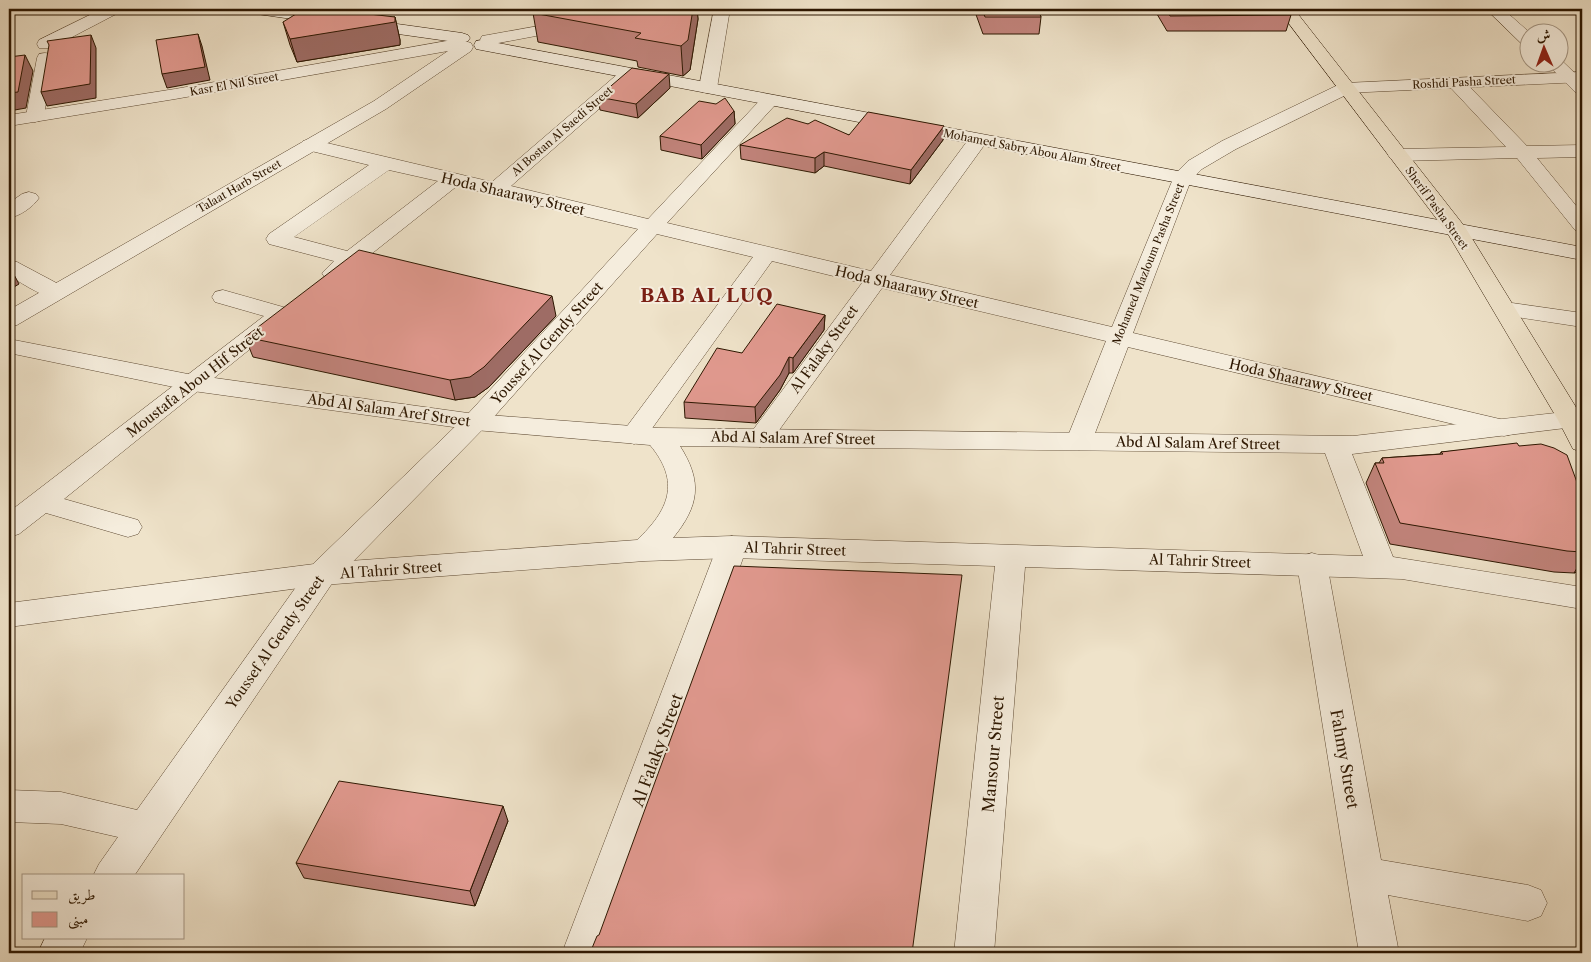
<svg xmlns="http://www.w3.org/2000/svg" width="1591" height="962" viewBox="0 0 1591 962" font-family="'Libre Caslon Text',Amiri,serif">
	<style>
		.lines { fill: none; stroke-linecap: round; stroke-linejoin: round }
		.minor-casing { stroke: #5e4a33; stroke-width: 1 }
		.tertiary-casing { stroke: #5e4a33; stroke-width: 1 }
		.secondary-casing { stroke: #2d1701; stroke-width: 1 }
		.primary-casing { stroke: #2d1701; stroke-width: 1 }
		.minor { fill: #f5eddd; fill-rule: evenodd }
		.tertiary { fill: #f5eddd; fill-rule: evenodd }
		.secondary { fill: #f5eddd; fill-rule: evenodd }
		.primary { fill: #efe3ca; fill-rule: evenodd }
		.wall { fill: #c2847c; stroke: #2d1701 }
		.shaded-wall { fill: #9e6c65; stroke: #2d1701 }
		.building { fill: #e29a90; stroke: #2d1701 }
		.labels { text-anchor: middle; dominant-baseline: central; stroke-width: 4; stroke-linejoin: round; paint-order: stroke }
		.far-street-label { font-size: 11px; fill: #2d1701; stroke: #f5eddd }
		.street-label { font-size: 14px; fill: #2d1701; stroke: #f5eddd }
		.near-street-label { font-size: 16px; fill: #2d1701; stroke: #f5eddd }
		.district-label { font-size: 19px; font-weight: bold; letter-spacing: 1px; fill: #7a1f14; stroke: #f5eddd }
	</style>
	<rect width="100%" height="100%" fill="#efe3ca"/>
	<filter id="stains"><feTurbulence type="fractalNoise" baseFrequency=".004" numOctaves="4"/><feColorMatrix values="0 0 0 0 .2 0 0 0 0 .09 0 0 0 0 .02 0 0 0 .5 -.17"/></filter>
	<radialGradient id="worn" r=".72"><stop offset=".6" stop-color="#630" stop-opacity="0"/><stop offset="1" stop-color="#630" stop-opacity=".3"/></radialGradient>
	<g class="lines">
		<!-- minor casing -->
		<g class="minor-casing">
			<g id="minor">
				<polygon points="102,9 122,9 120,12 51,48 39,48 37,44 39,40"/>
				<polygon points="714,9 730,9 717,88 714,92 708,93 702,92 699,88"/>
				<polygon points="1486,9 1503,9 1529,32 1528,45 1522,44"/>
				<polygon points="45,53 51,54 53,58 44,116 42,120 35,122 28,120 26,116 37,58 39,54"/>
				<polygon points="1559,58 1582,80 1582,94 1576,93 1545,62 1558,62"/>
				<path d="M626,71L632,72L635,76L632,80L511,186L648,219L764,96L770,95L776,96L779,100L776,104L667,223L871,271L971,136L978,134L985,136L988,140L890,275L1112,327L1175,174L1188,161L1222,141L1340,84L1346,83L1352,84L1355,88L1352,92L1236,149L1202,169L1191,180L1133,333L1504,420L1513,422L1517,428L1513,434L1504,436L1128,347L1092,441L1088,447L1079,450L1070,447L1066,441L1106,341L882,288L769,444L760,447L751,444L747,438L862,283L772,261L643,441L634,444L625,441L621,435L625,429L753,257L657,234L484,428L333,582L134,876H93L99,864L118,837L61,824L9,822V790L61,792L137,810L311,566L466,416L638,229L457,186L341,278L333,280L325,278L322,273L334,261L269,244L266,239L269,234L369,165L303,149L300,145L303,141L310,139L492,182L620,72ZM389,170L438,181L347,251L294,237Z"/>
				<polygon points="1456,78 1462,79 1527,146 1582,145 1582,157 1537,158 1582,213 1582,232 1575,230 1517,158 1398,161 1391,159 1388,155 1391,151 1398,149 1506,147 1450,87 1447,83 1450,79"/>
				<path d="M29,192L36,194L39,198C33,207 20,216 9,218V203L22,194Z"/>
				<path d="M9,260L17,262L64,287L67,292L64,297C45,301 25,284 9,276Z"/>
				<polygon points="223,290 290,309 294,314 290,319 286,320 64,499 138,520 142,527 138,534 128,537 46,513 19,534 9,537 9,512 264,316 215,302 212,297 215,292"/>
				<polygon points="1505,302 1582,313 1582,327 1497,314 1493,309 1497,304"/>
				<polygon points="732,536 742,540 747,547 602,953 562,953 717,547 722,540"/>
				<polygon points="1312,553 1322,556 1327,564 1381,860 1528,885 1541,890 1547,903 1541,916 1528,921 1388,895 1399,953 1359,953 1297,564 1302,556"/>
				<polygon points="45,938 87,938 80,953 38,953"/>
			</g>
		</g>
		<!-- tertiary casing -->
		<g class="tertiary-casing">
			<g id="tertiary">
				<polygon points="572,20 578,22 580,25 578,28 488,45 482,44 480,40 482,36 488,35"/>
				<polygon points="458,39 471,43 473,47 471,51 386,109 17,325 9,327 9,310 374,101 448,51 175,99 9,126 9,115 175,89"/>
				<polygon points="1582,72 1582,82 1346,93 1340,92 1337,88 1340,84 1346,83"/>
				<path d="M9,339L193,375L475,414L658,428L1353,436L1582,410V426L1352,454L1393,557L1582,587V609L1402,579L1025,567L994,953H954L995,566L732,558L645,561L322,585L9,627V603L322,563L637,540C669,510 681,482 650,445L475,430L193,391L9,353ZM680,446L1325,453L1363,556L732,536L673,538C699,506 703,482 680,446Z"/>
			</g>
		</g>
		<!-- secondary casing -->
		<g class="secondary-casing">
			<g id="secondary">
				<polygon points="249,9 289,9 462,33 468,35 470,38 468,41 462,43 257,14 251,12"/>
				<polygon points="482,40 1582,247 1582,260 476,49 474,45 476,41"/>
			</g>
		</g>
		<!-- primary casing -->
		<g class="primary-casing">
			<polygon id="primary" points="1278,9 1294,9 1465,227 1582,417 1582,452 1573,449 1558,420 1448,234"/>
		</g>
		<!-- minor -->
		<use href="#minor" class="minor"/>
		<!-- tertiary -->
		<use href="#tertiary" class="tertiary"/>
		<!-- secondary -->
		<use href="#secondary" class="secondary"/>
		<!-- primary -->
		<use href="#primary" class="primary"/>
	</g>
	<!-- wall -->
	<g class="wall">
		<polygon points="541,9 697,9 698,19 690,70 683,76 638,67 637,61 538,42 533,13"/>
		<polygon points="974,9 1038,9 1041,17 1039,34 983,34"/>
		<polygon points="1154,9 1286,9 1291,15 1286,31 1167,31"/>
		<polygon points="395,17 400,40 400,45 297,62 290,45 283,22"/>
		<polygon points="670,88 638,118 600,110 598,97"/>
		<polygon points="734,111 735,124 702,159 661,150 660,136"/>
		<polygon points="808,124 849,135 944,126 943,140 910,184 824,166 815,173 741,159 740,145"/>
		<polygon points="825,315 824,330 793,373 789,373 780,390 756,423 685,418 684,402 742,353"/>
		<polygon points="556,316 489,387 475,397 455,400 253,357 245,337"/>
		<polygon points="1519,446 1582,496 1582,570 1574,573 1554,572 1390,544 1366,483 1375,463 1379,463 1382,458 1440,454 1441,452"/>
		<polygon points="508,821 475,906 304,878 296,863"/>
	</g>
	<!-- shaded-wall -->
	<g class="shaded-wall">
		<polygon points="693,9 697,9 698,19 690,70 683,76 681,46"/>
		<polygon points="395,17 400,40 400,45 297,62 290,39"/>
		<polygon points="198,34 202,46 210,80 167,88 162,74"/>
		<polygon points="91,35 96,48 96,98 47,106 41,92"/>
		<polygon points="25,55 33,71 26,108 9,111 9,93"/>
		<polygon points="669,74 670,88 638,118 636,104"/>
		<polygon points="734,111 735,124 702,159 701,145"/>
		<polygon points="944,126 943,140 910,184 911,170"/>
		<polygon points="824,152 824,166 815,173 815,158"/>
		<polygon points="11,269 19,284 9,290 9,270"/>
		<polygon points="552,296 556,316 489,387 475,397 455,400 450,380"/>
		<polygon points="825,315 824,330 793,373 793,358"/>
		<polygon points="789,357 789,373 780,390 756,423 755,407"/>
		<polygon points="1582,560 1582,570 1574,573"/>
		<polygon points="503,806 508,821 475,906 470,891"/>
	</g>
	<!-- building -->
	<g class="building">
		<polygon points="304,9 326,9 395,17 395,22 290,39 283,22"/>
		<polygon points="541,9 693,9 688,40 681,46 635,38 641,33 533,13 533,10"/>
		<polygon points="982,9 1038,9 1041,17 985,17"/>
		<polygon points="1166,9 1286,9 1291,15 1170,16"/>
		<polygon points="198,34 205,67 162,74 156,40"/>
		<polygon points="91,35 90,84 41,92 49,45 47,41"/>
		<polygon points="25,55 18,92 9,93 9,57"/>
		<polygon points="632,68 669,74 636,104 598,97"/>
		<polygon points="725,98 734,111 701,145 660,136 699,101 716,104"/>
		<polygon points="868,112 944,126 911,170 824,152 815,158 740,145 787,118 808,124 815,120 849,135"/>
		<polygon points="359,250 552,296 484,367 470,377 450,380 245,337"/>
		<polygon points="777,304 825,315 793,358 789,357 780,375 755,407 684,402 717,348 742,353"/>
		<polygon points="1517,443 1519,446 1541,444 1554,448 1567,455 1582,496 1582,552 1567,551 1400,523 1375,463 1384,463 1382,458 1443,454 1441,452"/>
		<polygon points="734,566 962,575 912,953 590,953 597,936 599,935"/>
		<polygon points="339,781 503,806 470,891 296,863"/>
	</g>
	<g class="labels">
		<!-- far-street labels -->
		<g class="far-street-label">
			<text transform="translate(1464 82) rotate(-3)">Roshdi Pasha Street</text>
			<text transform="translate(234 84) rotate(-10)">Kasr El Nil Street</text>
			<text transform="translate(562 131) rotate(-41)">Al Bostan Al Saedi Street</text>
			<text transform="translate(1032 150) rotate(11)">Mohamed Sabry Abou Alam Street</text>
			<text transform="translate(239 186) rotate(-30)">Talaat Harb Street</text>
			<text transform="translate(1437 208) rotate(54)">Sherif Pasha Street</text>
			<text transform="translate(1148 264) rotate(-68)">Mohamed Mazloum Pasha Street</text>
		</g>
		<!-- street labels -->
		<g class="street-label">
			<text transform="translate(513 194) rotate(13)">Hoda Shaarawy Street</text>
			<text transform="translate(907 287) rotate(13)">Hoda Shaarawy Street</text>
			<text transform="translate(547 343) rotate(-48)">Youssef Al Gendy Street</text>
			<text transform="translate(824 349) rotate(-54)">Al Falaky Street</text>
			<text transform="translate(1301 380) rotate(13)">Hoda Shaarawy Street</text>
			<text transform="translate(195 382) rotate(-38)">Moustafa Abou Hif Street</text>
			<text transform="translate(389 410) rotate(8)">Abd Al Salam Aref Street</text>
			<text transform="translate(793 438) rotate(1)">Abd Al Salam Aref Street</text>
			<text transform="translate(1198 443) rotate(1)">Abd Al Salam Aref Street</text>
			<text transform="translate(795 549) rotate(2)">Al Tahrir Street</text>
			<text transform="translate(1200 561) rotate(2)">Al Tahrir Street</text>
			<text transform="translate(391 570) rotate(-4)">Al Tahrir Street</text>
			<text transform="translate(275 642) rotate(-55)">Youssef Al Gendy Street</text>
		</g>
		<!-- near-street labels -->
		<g class="near-street-label">
			<text transform="translate(657 750) rotate(-70)">Al Falaky Street</text>
			<text transform="translate(993 754) rotate(-85)">Mansour Street</text>
			<text transform="translate(1345 759) rotate(80)">Fahmy Street</text>
		</g>
		<!-- district labels -->
		<g class="district-label">
			<text x="707" y="295">BAB AL LUQ</text>
		</g>
	</g>
	<!-- margin -->
	<rect width="1591" height="962" fill="none" stroke="#efe3ca" stroke-width="30"/>
	<rect x="10" y="10" width="1571" height="942" fill="none" stroke="#2d1701" stroke-width="2.5"/>
	<rect x="15" y="15" width="1561" height="932" fill="none" stroke="#2d1701"/>
	<!-- legend -->
	<rect x="22" y="874" width="162" height="65" fill="#f5eddd" stroke="#a59785"/>
	<rect x="32" y="891" width="25" height="8" fill="#efe3ca" stroke="#a59785"/>
	<text x="68" y="900" font-size="15" fill="#2d1701">طريق</text>
	<rect x="32" y="912" width="25" height="15" fill="#e29a90" stroke="#a59785"/>
	<text x="68" y="924" font-size="15" fill="#2d1701">مبنى</text>
	<!-- north arrow -->
	<g transform="translate(1544 48) rotate(358)"><circle r="24" fill="#f5eddd" stroke="#a59785"/>
	<path d="M0-4L9 19L0 12L-9 19Z" fill="#8f2418"/>
	<text y="-8" font-size="14" font-weight="bold" text-anchor="middle" fill="#2d1701">ش</text>
	</g>
	<rect width="100%" height="100%" filter="url(#stains)"/>
	<rect width="100%" height="100%" fill="url(#worn)"/>
</svg>
